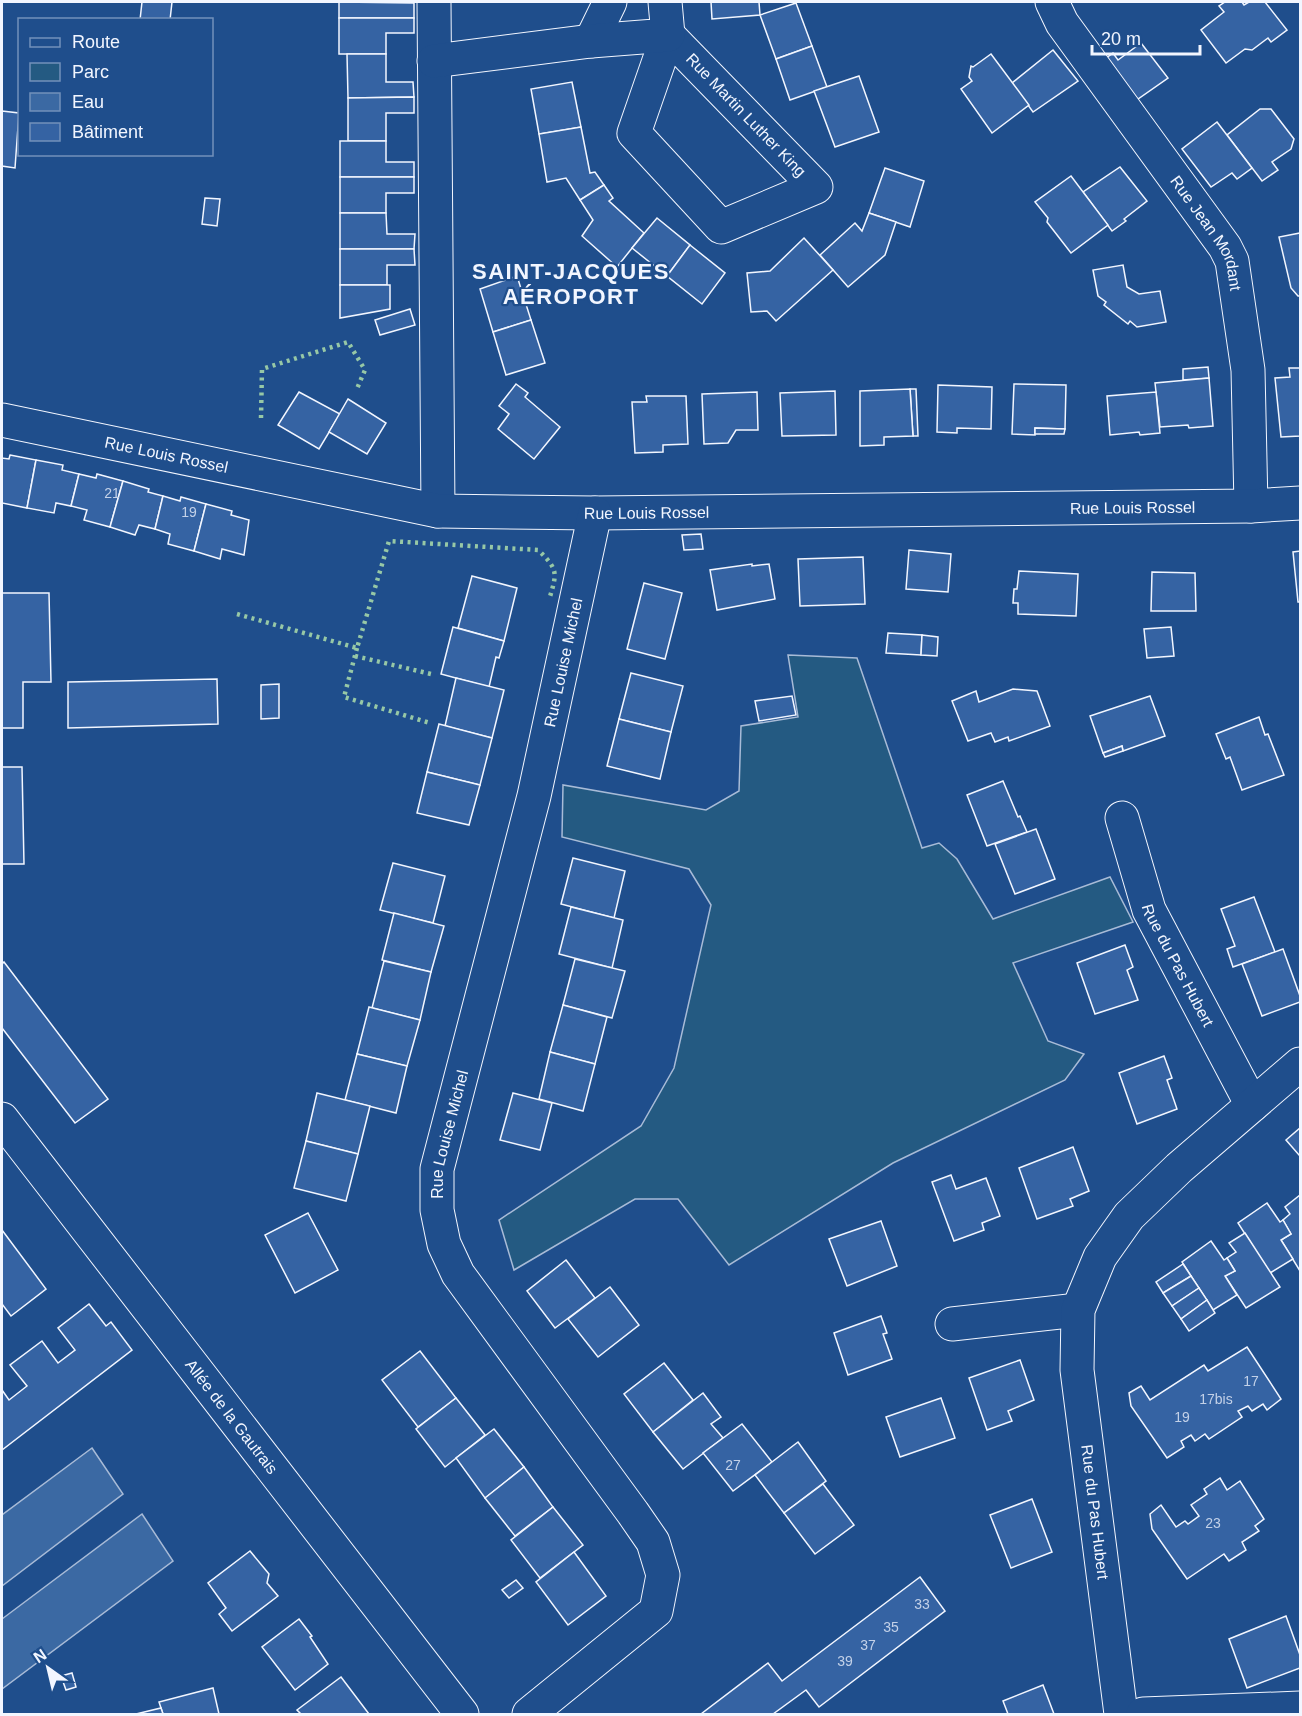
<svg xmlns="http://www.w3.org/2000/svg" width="1302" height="1716" viewBox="0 0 1302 1716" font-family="Arial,sans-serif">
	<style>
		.green { fill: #245a82; stroke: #a8bbd7; stroke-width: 1.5 }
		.water { fill: #3b69a3; stroke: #a8bbd7; stroke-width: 1.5 }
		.building { fill: #3563a3; stroke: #f2f6ff; stroke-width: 1.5 }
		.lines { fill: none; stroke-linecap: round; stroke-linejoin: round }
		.minor-casing { stroke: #f2f6ff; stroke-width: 35 }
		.minor { stroke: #1f4e8c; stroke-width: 33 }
		.hedge { stroke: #97c8a6; stroke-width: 4.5; stroke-dasharray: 3 4.5; stroke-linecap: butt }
		.labels { text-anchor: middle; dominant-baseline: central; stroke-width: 4.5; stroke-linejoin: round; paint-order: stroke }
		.number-label { font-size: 14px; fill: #c3d1e8 }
		.street-label { font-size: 16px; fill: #f2f6ff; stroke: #1f4e8c }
		.district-label { font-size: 22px; font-weight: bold; letter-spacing: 1.5px; fill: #f2f6ff; stroke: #1f4e8c }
	</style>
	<rect width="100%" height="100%" fill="#1f4e8c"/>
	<!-- green -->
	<polygon class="green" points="788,655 857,658 922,848 939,843 957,859 993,919 1110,877 1133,922 1013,963 1048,1041 1084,1054 1065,1080 893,1163 729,1265 678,1199 635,1199 514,1270 499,1220 641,1126 674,1068 711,905 689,869 562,837 563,785 706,810 739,791 741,726 798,717"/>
	<!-- water -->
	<g class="water">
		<polygon points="92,1448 123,1494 2,1586 2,1515"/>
		<polygon points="142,1514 173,1561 2,1689 2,1619"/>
	</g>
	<!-- building -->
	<g class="building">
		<polygon points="142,2 172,2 170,20 140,20"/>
		<polygon points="339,2 414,3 414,18 339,18"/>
		<polygon points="711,2 759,2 760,15 712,19"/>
		<polygon points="1225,2 1242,2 1244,5 1249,2 1265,2 1287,30 1271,42 1268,38 1252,50 1245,49 1226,63 1201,30 1224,12 1219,6"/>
		<polygon points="796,3 812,46 776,59 760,15"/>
		<polygon points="339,18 414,18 414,33 386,33 386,54 339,54"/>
		<polygon points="1141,43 1168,78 1128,106 1097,65 1113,53 1118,60"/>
		<polygon points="812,46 827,87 790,100 776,59"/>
		<polygon points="1053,50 1078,81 1033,112 1012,83"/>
		<polygon points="347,54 386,54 386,82 413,82 414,97 348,98"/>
		<polygon points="991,54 1029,105 992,133 961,89 972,81 969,77 971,66 973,67"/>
		<polygon points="859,76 879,132 835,147 814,91"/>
		<polygon points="572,82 581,127 539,134 531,89"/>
		<polygon points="414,97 414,113 386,113 386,141 348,141 348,98"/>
		<polygon points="1260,109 1271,109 1294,139 1291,149 1272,162 1278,170 1262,181 1227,135"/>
		<polygon points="2,111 19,113 15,168 2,166"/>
		<polygon points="1217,122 1252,168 1237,179 1232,173 1211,187 1182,149"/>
		<polygon points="581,127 590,173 595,172 604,185 580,200 566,178 547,182 539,134"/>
		<polygon points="340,141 386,141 386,162 414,162 414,177 340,177"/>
		<polygon points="1120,167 1147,201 1124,219 1126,221 1112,231 1083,192"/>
		<polygon points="885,168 924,181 910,227 869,213"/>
		<polygon points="1071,176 1108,225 1071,253 1047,222 1048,218 1035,202"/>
		<polygon points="340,177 414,177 414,193 386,193 386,213 340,213"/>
		<polygon points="604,185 613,198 609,201 644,233 617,267 582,236 593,220 580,200"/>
		<polygon points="205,198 220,199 217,226 202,224"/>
		<polygon points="340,213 386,213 387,234 415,234 414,249 340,249"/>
		<polygon points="869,213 896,222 885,255 848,287 820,255 855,223 862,231"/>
		<polygon points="657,218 690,245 667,276 632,248"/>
		<polygon points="1300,233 1300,296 1298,296 1291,288 1279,237"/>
		<polygon points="804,238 833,270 776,321 767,311 751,312 747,273 770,271"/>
		<polygon points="690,245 725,273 702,304 667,276"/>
		<polygon points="340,249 414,249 415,265 387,265 387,285 340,285"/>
		<polygon points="1123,265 1127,287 1139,294 1160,291 1166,322 1137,327 1130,321 1128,324 1104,305 1106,302 1098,296 1093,270"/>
		<polygon points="517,276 531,320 493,332 480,289"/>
		<polygon points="340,285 390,285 390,309 340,318"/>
		<polygon points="410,309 415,325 380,335 375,320"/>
		<polygon points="531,320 545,363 506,375 493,332"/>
		<polygon points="1208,367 1209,378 1183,380 1183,369"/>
		<polygon points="1289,368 1300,368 1300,436 1281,437 1275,378 1290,377"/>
		<polygon points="1209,378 1213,426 1189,428 1188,425 1160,427 1155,383"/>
		<polygon points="516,384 528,393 525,397 560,427 534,459 498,429 509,414 499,406"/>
		<polygon points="1014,384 1066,385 1065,429 1035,428 1035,435 1012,434"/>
		<polygon points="938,385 992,387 991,429 957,428 957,433 937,432"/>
		<polygon points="910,389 916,389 918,436 913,436"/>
		<polygon points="910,389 913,436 884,437 884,445 860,446 860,391"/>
		<polygon points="835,391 836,435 782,436 780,393"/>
		<polygon points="299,392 340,414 319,449 278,425"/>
		<polygon points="757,392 758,430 736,430 728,443 704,444 702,394"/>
		<polygon points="1156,392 1160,433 1140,435 1139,432 1110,435 1107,396"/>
		<polygon points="646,396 686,396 688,444 663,445 663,452 635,453 632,402 647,402"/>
		<polygon points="348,399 386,423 367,454 329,432"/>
		<polygon points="1035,428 1065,429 1064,434 1035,434"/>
		<polygon points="10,455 36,460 27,508 2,503 2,458 9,459"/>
		<polygon points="36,460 63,465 62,470 79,474 71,506 56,503 54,513 27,508"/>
		<polygon points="79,474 96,478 97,474 123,481 110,527 84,520 87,510 71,506"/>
		<polygon points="123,481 149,489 148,492 163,496 155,529 139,525 135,535 110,527"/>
		<polygon points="163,496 180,501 181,497 206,504 194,551 168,544 170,534 155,529"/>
		<polygon points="206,504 232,511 231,515 249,520 244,555 222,549 220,559 194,551"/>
		<polygon points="701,534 703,549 684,550 682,535"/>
		<polygon points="909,550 951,554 948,592 906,589"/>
		<polygon points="1300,551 1300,602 1298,602 1293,552"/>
		<polygon points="863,557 865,604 800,606 798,559"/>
		<polygon points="752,564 752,566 769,564 775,599 717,610 710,570"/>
		<polygon points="1019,571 1078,574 1076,616 1018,614 1018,603 1013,603 1014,589 1017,589"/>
		<polygon points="1152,572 1195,573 1196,611 1151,611"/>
		<polygon points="472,576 517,588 504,641 458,628"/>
		<polygon points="644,583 682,593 665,659 627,649"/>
		<polygon points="2,593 49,593 51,682 23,682 23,728 2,728"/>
		<polygon points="453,627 504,641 499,658 496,657 489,687 441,674"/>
		<polygon points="1171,627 1174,656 1147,658 1144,629"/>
		<polygon points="888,633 922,635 921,655 886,653"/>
		<polygon points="922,635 938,637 937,656 921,655"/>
		<polygon points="631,673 683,686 671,732 619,719"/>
		<polygon points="456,678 504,690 492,738 445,726"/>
		<polygon points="217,679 218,724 68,728 68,682"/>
		<polygon points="279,684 279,718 261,719 261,685"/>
		<polygon points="1013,689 1037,691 1050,726 1009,741 1008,737 995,742 991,733 968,741 952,701 976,691 979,702"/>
		<polygon points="792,696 796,715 759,721 755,701"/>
		<polygon points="1150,696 1165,736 1123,751 1122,746 1103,753 1090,716"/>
		<polygon points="1259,717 1265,735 1268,734 1284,775 1242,790 1230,757 1226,759 1216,734"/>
		<polygon points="619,719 671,732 660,779 607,766"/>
		<polygon points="439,724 492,738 480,785 427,772"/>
		<polygon points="1122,746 1123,751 1105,757 1103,753"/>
		<polygon points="2,767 22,767 24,864 2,864"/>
		<polygon points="427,772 480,785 469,825 417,813"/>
		<polygon points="1003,781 1018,817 1020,816 1027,832 987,846 967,795"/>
		<polygon points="1036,829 1055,879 1015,894 995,844"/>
		<polygon points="573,858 625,871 614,918 561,904"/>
		<polygon points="393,863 445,876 433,923 380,910"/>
		<polygon points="1254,897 1275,952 1233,967 1227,949 1235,946 1221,909"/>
		<polygon points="571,907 623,920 612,968 559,954"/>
		<polygon points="394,913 444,926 431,972 382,960"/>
		<polygon points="1125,945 1133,967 1127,970 1138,1000 1095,1014 1077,963"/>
		<polygon points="1283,949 1300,996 1300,1002 1262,1016 1242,964"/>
		<polygon points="575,959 625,971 612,1018 563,1005"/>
		<polygon points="384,961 431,972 420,1020 372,1008"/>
		<polygon points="4,962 108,1099 75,1123 2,1028 2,964"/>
		<polygon points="563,1005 607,1017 595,1064 550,1052"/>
		<polygon points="369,1007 420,1020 407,1066 357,1054"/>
		<polygon points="550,1052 595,1064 583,1111 539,1099"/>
		<polygon points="357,1054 407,1066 396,1113 345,1100"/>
		<polygon points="1164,1056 1172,1078 1167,1080 1177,1109 1137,1124 1119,1073"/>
		<polygon points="317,1093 370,1106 358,1154 306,1141"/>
		<polygon points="513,1093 552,1103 540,1150 500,1140"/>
		<polygon points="1300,1128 1300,1154 1299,1155 1286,1140"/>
		<polygon points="306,1141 358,1154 346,1201 294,1188"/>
		<polygon points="1073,1147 1089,1191 1070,1199 1073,1206 1037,1219 1019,1168"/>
		<polygon points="951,1175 956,1189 986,1178 1000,1216 982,1223 984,1230 954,1241 932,1182"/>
		<polygon points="1300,1195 1300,1271 1281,1240 1291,1234 1283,1220 1290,1214 1285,1207"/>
		<polygon points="1267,1203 1280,1222 1283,1220 1291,1234 1281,1240 1293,1259 1270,1273 1238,1223"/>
		<polygon points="308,1213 338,1270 295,1293 265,1235"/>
		<polygon points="881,1221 897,1266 847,1286 829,1239"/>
		<polygon points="2,1230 46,1289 11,1316 2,1304"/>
		<polygon points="1245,1233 1280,1287 1246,1308 1225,1276 1235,1271 1227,1258 1236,1252 1229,1243"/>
		<polygon points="1211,1241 1224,1260 1227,1258 1235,1271 1225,1276 1237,1295 1213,1310 1182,1262"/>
		<polygon points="566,1260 595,1298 555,1328 527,1291"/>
		<polygon points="1183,1264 1191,1276 1163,1293 1156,1282"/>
		<polygon points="1191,1276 1199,1288 1172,1306 1163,1293"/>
		<polygon points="610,1287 639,1325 598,1357 568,1319"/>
		<polygon points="1199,1288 1207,1300 1181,1319 1172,1306"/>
		<polygon points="1207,1300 1215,1313 1189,1331 1181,1319"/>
		<polygon points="89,1304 106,1326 111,1322 132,1350 2,1450 2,1390 9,1400 27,1386 10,1365 42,1341 58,1363 75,1350 58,1328"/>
		<polygon points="881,1316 887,1333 883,1334 892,1359 848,1375 834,1333"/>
		<polygon points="1247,1347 1281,1399 1267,1410 1263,1404 1252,1411 1248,1406 1238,1411 1242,1417 1209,1439 1205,1434 1195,1441 1191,1435 1181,1441 1184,1447 1167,1458 1131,1406 1129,1393 1141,1386 1150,1400 1204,1365 1208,1371"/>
		<polygon points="420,1351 456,1398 418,1427 382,1380"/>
		<polygon points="1020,1360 1034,1400 1008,1411 1012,1421 987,1430 969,1378"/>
		<polygon points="664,1363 693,1400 653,1432 624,1394"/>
		<polygon points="703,1393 721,1417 711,1424 723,1438 683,1469 653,1432"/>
		<polygon points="456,1398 485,1435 445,1467 416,1429"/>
		<polygon points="941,1398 955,1438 900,1457 886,1417"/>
		<polygon points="742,1424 772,1462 733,1491 703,1453"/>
		<polygon points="494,1429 524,1467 485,1498 456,1458"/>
		<polygon points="798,1442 826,1481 784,1513 755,1475"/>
		<polygon points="524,1467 553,1507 515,1536 485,1498"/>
		<polygon points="1220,1478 1227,1490 1240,1481 1264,1519 1255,1526 1259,1531 1242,1542 1246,1550 1229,1561 1224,1554 1187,1579 1152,1529 1150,1514 1161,1505 1176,1527 1185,1521 1188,1524 1199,1516 1191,1505 1207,1494 1204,1489"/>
		<polygon points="823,1484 854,1525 815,1554 784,1513"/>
		<polygon points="1032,1499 1052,1552 1011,1568 990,1515"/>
		<polygon points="553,1507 583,1545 540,1578 511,1540"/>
		<polygon points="250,1551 269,1574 267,1583 278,1596 232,1631 219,1614 226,1608 208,1583"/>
		<polygon points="574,1552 606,1596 568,1625 536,1582"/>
		<polygon points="920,1577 945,1611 819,1707 806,1690 773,1714 701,1714 768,1663 782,1681"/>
		<polygon points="516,1580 523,1588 509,1598 502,1590"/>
		<polygon points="1286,1616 1300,1655 1300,1668 1247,1688 1229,1639"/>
		<polygon points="299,1619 312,1636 310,1637 328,1664 295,1690 262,1647"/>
		<polygon points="72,1673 76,1687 66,1690 61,1676"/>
		<polygon points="341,1677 369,1714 301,1714 297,1710"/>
		<polygon points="1043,1685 1054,1714 1008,1714 1003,1701"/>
		<polygon points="213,1688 219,1714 163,1714 159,1702"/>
		<polygon points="161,1708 163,1714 136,1714"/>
	</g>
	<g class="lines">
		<!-- minor casing -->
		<g class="minor-casing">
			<g id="minor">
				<polyline points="434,2 438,511"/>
				<path id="s1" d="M1052,2L1062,23L1225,247L1232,261L1248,370L1251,506"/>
				<polygon points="668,35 816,187 721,227 634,133"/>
				<polyline points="591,41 610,2"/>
				<polyline points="434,61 591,41 668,35 665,2"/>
				<path id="s2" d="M2,420L438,511L595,513L1251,506L1300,503"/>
				<path id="s3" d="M1122,818L1149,910L1252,1105"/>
				<path id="s4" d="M2,1119L462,1714"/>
				<polyline points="952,1324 1078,1310"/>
				<path id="s5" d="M529,1714L656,1611L663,1575L653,1542L633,1513L458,1274L444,1244L437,1210V1169L534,796L595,513"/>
				<polyline points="1121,1714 1077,1370 1078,1310 1100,1257 1129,1216 1179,1168 1300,1064"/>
				<polyline points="1143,1714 1300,1708"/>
			</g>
		</g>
		<!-- minor -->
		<use href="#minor" class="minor"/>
		<!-- hedge -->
		<g class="hedge">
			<polyline points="261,418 262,369 348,342 365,370 356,391"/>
			<path d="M237,614L357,648L389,541L538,550C559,570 557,573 549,600"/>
			<polyline points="357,648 344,697 430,723"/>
			<polyline points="355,656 431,674"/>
		</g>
	</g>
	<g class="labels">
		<!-- number labels -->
		<g class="number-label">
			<text x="112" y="493">21</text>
			<text x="189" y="512">19</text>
			<text x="1251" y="1381">17</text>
			<text x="1216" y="1399">17bis</text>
			<text x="1182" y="1417">19</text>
			<text x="733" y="1465">27</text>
			<text x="1213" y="1523">23</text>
			<text x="922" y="1604">33</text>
			<text x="891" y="1627">35</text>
			<text x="868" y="1645">37</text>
			<text x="845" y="1661">39</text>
		</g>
		<!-- street labels -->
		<g class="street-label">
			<text transform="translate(746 115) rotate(46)">Rue Martin Luther King</text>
			<text stroke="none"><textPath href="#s1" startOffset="280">Rue Jean Mordant</textPath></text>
			<text stroke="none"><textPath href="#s2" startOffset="168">Rue Louis Rossel</textPath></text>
			<text stroke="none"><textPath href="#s2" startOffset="1140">Rue Louis Rossel</textPath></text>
			<text stroke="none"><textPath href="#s2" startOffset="654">Rue Louis Rossel</textPath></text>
			<text stroke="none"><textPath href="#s5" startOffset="1197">Rue Louise Michel</textPath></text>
			<text stroke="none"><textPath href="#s3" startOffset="158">Rue du Pas Hubert</textPath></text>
			<text stroke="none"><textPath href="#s5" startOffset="711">Rue Louise Michel</textPath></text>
			<text stroke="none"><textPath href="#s4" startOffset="376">Allée de la Gautrais</textPath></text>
			<text transform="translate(1095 1512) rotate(83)">Rue du Pas Hubert</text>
		</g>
		<!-- district labels -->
		<g class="district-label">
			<text x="571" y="271">SAINT-JACQUES<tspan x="571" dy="25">AÉROPORT</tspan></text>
		</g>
	</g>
	<!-- border -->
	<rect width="1302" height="1716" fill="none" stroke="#f2f6ff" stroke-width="6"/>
	<!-- legend -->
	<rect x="18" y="18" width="195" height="138" fill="#1f4e8c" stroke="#7391ba" stroke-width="1.5"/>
	<rect x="30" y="38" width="30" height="9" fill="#1f4e8c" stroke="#7391ba" stroke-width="1.5"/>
	<text x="72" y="48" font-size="18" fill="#f2f6ff">Route</text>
	<rect x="30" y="63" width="30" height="18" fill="#245a82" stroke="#7391ba" stroke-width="1.5"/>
	<text x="72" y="78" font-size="18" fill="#f2f6ff">Parc</text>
	<rect x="30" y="93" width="30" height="18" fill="#3b69a3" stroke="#7391ba" stroke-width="1.5"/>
	<text x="72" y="108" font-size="18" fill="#f2f6ff">Eau</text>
	<rect x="30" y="123" width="30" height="18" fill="#3563a3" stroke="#7391ba" stroke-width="1.5"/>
	<text x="72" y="138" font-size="18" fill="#f2f6ff">Bâtiment</text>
	<!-- north arrow -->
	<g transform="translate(48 1668) rotate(326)" stroke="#1f4e8c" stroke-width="4.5" paint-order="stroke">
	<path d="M0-4.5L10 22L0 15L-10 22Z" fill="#f2f6ff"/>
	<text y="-9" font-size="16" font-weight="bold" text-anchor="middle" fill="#f2f6ff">N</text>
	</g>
	<!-- scale -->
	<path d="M1092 45v9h108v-9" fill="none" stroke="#f2f6ff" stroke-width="3"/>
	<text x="1101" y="45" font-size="18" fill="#f2f6ff" stroke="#1f4e8c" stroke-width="4.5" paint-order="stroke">20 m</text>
</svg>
